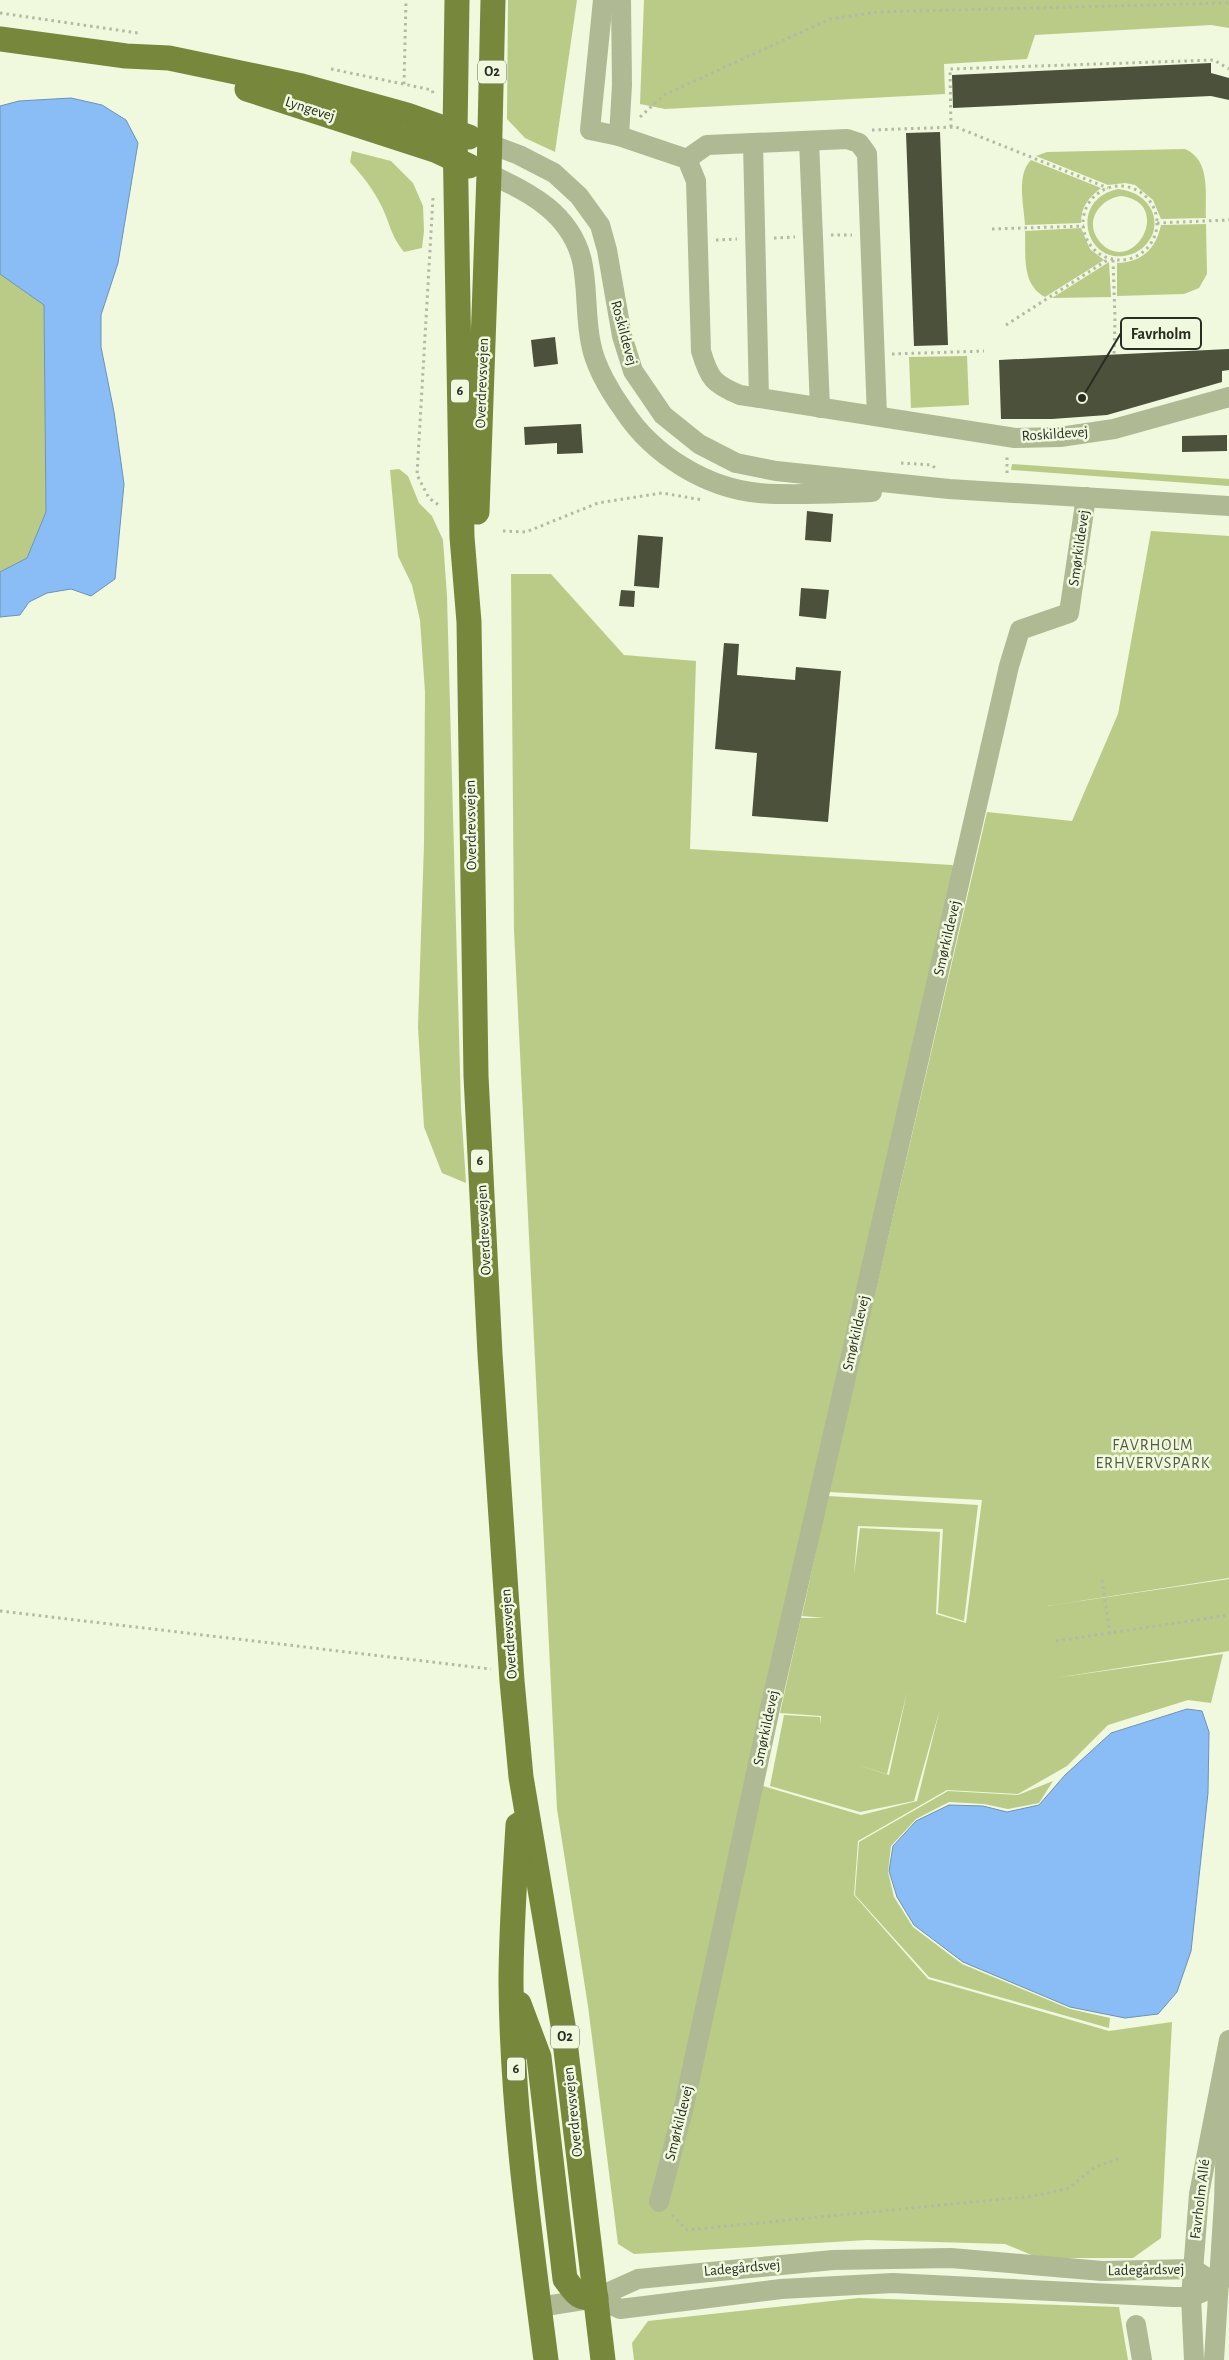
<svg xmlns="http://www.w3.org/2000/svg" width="1229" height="2360" viewBox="0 0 1229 2360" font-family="'Alegreya Sans',sans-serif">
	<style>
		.green { fill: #bacb87; fill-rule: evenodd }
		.water { fill: #8abdf5; stroke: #6d92b6 }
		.building { fill: #4b513a }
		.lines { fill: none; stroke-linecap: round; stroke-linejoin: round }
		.path { stroke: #b3b9a4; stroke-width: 3; stroke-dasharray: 2.5 4; stroke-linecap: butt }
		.minor { stroke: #afb993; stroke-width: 20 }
		.major { stroke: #77873c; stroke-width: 25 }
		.labels { text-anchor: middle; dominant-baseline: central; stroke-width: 5; stroke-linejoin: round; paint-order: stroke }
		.shield { fill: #f0f8dd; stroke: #65695a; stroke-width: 1 }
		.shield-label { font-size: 14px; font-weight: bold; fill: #292c22 }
		.street-label { font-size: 15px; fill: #292c22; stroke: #f0f8dd }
		.neighbourhood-label { font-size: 16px; letter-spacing: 1px; fill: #555b44; stroke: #f0f8dd }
		.leader { fill: none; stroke: #292c22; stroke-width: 2 }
		.callout-dot { fill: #292c22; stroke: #f0f8dd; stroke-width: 2 }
		.callout { fill: #f0f8dd; stroke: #292c22; stroke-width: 2 }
		.callout-label { font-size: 16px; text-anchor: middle; font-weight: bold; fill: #292c22 }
	</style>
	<rect width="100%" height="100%" fill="#f0f8dd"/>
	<!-- green -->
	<g class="green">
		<polygon points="508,0 577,0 555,152 525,138 507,119"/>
		<polygon points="644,0 1229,0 1229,28 1211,25 1035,35 1027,59 944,64 945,94 665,109 640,104"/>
		<path d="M1185,149C1211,160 1205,194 1206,218L1161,219L1153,200L1135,185L1125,183L1108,185L1036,156L1047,152Z"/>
		<path d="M352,151L391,161L413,183L423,206L424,231L422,248L404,252C390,234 391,226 382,207C374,190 362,175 350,162Z"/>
		<path d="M1031,160L1101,188C1088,198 1081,207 1081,223L1025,225C1024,205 1016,175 1031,160Z"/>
		<path d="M1118,189C1141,191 1160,209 1153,233C1149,243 1141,251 1132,254C1087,270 1066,200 1118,189ZM1121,196C1176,203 1132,280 1099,241C1084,222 1099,199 1121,196Z"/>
		<path d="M1206,224L1207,274L1199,288L1184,294L1117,296V263C1142,262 1156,249 1161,225Z"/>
		<path d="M1081,228L1090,249L1104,260L1045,297C1021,284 1026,255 1025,231Z"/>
		<polygon points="1109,262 1111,297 1052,298"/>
		<polygon points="0,274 44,305 46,512 27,558 0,572"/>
		<polygon points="967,356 969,405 911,408 909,357"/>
		<polygon points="1012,464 1229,479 1229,486 1011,470"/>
		<polygon points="399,469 408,476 419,503 432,516 443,540 447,596 461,1108 466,1183 442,1173 424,1127 418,1027 424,844 425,692 420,620 412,585 398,556 390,470"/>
		<path d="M1151,531L1229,536V1578L1047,1606L1229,1579V1651L1055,1678L1223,1654L1211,1703L1188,1700L1108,1725L1067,1766L1018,1794L947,1790L858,1841L854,1895L928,1979L1109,2031L1172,2022L1161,2238L1133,2258H1039L1005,2244L867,2240L634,2254L618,2244L588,2006L557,1809L514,930L511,574H551L624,655L696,661L690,849L952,865L969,874L825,1490L763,1786L861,1815L917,1801L940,1709L914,1801L860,1812L770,1786L784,1715L820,1717V1725L821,1716L780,1713L801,1618H824L802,1616L828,1496L978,1505L964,1621L938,1613L943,1529L858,1526L854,1575L860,1528L940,1532L936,1614L966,1623L982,1500L829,1492L987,812L1072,821L1118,714ZM907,1692L889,1775L857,1765L887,1774Z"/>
		<polygon points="1053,1781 1039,1803 1008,1809 984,1804 949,1802 916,1819 891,1846 888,1872 894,1897 913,1927 962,1964 1070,2009 1110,2018 1109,2028 929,1977 855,1895 859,1842 948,1791 1018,1795"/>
		<polygon points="859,2298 1119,2307 1128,2360 634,2360 632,2343 648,2321"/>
	</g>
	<!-- water -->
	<g class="water">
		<polygon points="71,98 102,105 126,120 138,143 118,263 101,315 101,347 114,412 124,484 115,579 91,596 71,589 47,593 29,602 20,615 0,617 0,572 27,558 46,512 44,305 0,274 0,106 19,101"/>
		<polygon points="1187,1709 1202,1711 1209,1732 1208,1793 1191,1951 1177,1992 1158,2014 1125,2018 1070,2007 963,1962 914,1925 897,1897 889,1871 893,1846 916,1821 949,1805 983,1806 1007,1812 1039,1805 1065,1775 1111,1733"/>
	</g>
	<!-- building -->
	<g class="building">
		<polygon points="1211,63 1211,73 1229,78 1229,100 1211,96 953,108 952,75"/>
		<polygon points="940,132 948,345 914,346 906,133"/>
		<polygon points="555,337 558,364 534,367 531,340"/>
		<polygon points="1229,349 1229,370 1222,371 1222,382 1107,415 1052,419 1001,419 999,360"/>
		<polygon points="581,424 583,453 557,454 557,443 525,445 524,427"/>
		<polygon points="1227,435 1227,451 1182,452 1182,436"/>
		<polygon points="807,511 833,514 831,542 805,540"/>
		<polygon points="638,535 663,537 659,588 634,586"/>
		<polygon points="801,588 829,590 826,619 799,616"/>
		<polygon points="621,590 635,591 634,607 619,606"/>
		<polygon points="724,643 739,644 737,675 795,680 796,667 841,671 828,822 752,816 757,753 715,749"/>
	</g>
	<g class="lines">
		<!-- path -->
		<g class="path">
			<polyline points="0,13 138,33"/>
			<polyline points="331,69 432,90 433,93"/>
			<polyline points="404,84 406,0"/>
			<polyline points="640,117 664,95 830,19 878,12 1229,3"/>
			<polyline points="951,127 950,69 1214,60 1229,69"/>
			<polyline points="872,130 956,127 1108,188"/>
			<circle cx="1120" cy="223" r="37"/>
			<polyline points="433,198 417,475 429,498 440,506"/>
			<polyline points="1157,223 1229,220"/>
			<polyline points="992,229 1084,226"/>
			<polyline points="831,235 852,235"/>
			<polyline points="774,238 795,237"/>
			<polyline points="716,240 737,239"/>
			<polyline points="1113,260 1115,318 1114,355"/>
			<polyline points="1006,325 1109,259"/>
			<polyline points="892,354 984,351"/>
			<polyline points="901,463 932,465 935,468"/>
			<polyline points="1007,473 1007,455"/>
			<polyline points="503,531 526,532 598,503 662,493 703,500"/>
			<polyline points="1102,1580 1110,1634"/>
			<polyline points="0,1611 491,1669"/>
			<polyline points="1056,1641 1229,1615"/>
			<polyline points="672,2215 687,2230 1034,2196 1069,2188 1095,2167 1118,2159"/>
		</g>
		<!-- minor -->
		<g class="minor">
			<polyline points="603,0 590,130 619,136"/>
			<path d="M621,0L622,85L619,136L687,159L696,181L701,351C709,378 713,384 740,395L1015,438L1060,437L1114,429L1229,397"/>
			<polyline points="809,141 820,408"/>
			<polyline points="753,143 759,398"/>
			<polyline points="490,144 519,155 554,173 579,196 600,225 607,250 622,336 633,371 663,415 699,444 736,463 776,471 949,489 1229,506"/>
			<polyline points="687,159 707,145 847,139 859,143 867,154 877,416"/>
			<path d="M489,174C530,192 571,214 582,261C588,288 585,317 591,344C595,366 611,393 624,411C653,455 706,488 759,493C796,496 835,493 872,492"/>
			<polyline points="659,2202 684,2106 769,1713 1009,666 1020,630 1069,613 1086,497"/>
			<polyline points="539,2307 596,2298 638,2279 833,2260 951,2258 1102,2271 1193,2269 1219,2285 1191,2297 1173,2297 893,2283 781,2289 620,2309 596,2298"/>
			<polyline points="1136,2325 1142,2360"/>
			<polyline points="1194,2360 1191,2297 1199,2194 1229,2040"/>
			<polyline points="1214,2360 1224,2201 1227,2100"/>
		</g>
		<!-- major -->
		<g class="major">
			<polyline points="457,0 455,132 462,537 469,622 476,1076 490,1354 512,1681 521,1777 563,2025 603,2360"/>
			<polyline points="0,39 126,56 169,58 302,86 407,115 469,137"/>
			<polyline points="247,89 435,150 469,166"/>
			<polyline points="477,512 489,174 493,0"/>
			<path d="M518,1825C515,1878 511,1930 511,1983C512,2109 530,2236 546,2360"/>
			<path d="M519,2004L539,2057L565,2279C576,2293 577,2299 596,2298"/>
		</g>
	</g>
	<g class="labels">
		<!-- shield labels -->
		<g class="shield">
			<rect x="478" y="60.5" width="28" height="23" rx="4"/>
			<rect x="451" y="379.5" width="18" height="23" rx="4"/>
			<rect x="471" y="1149.5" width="18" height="23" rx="4"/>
			<rect x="551" y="2025.5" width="28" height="23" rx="4"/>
			<rect x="507" y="2057.5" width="18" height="23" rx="4"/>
		</g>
		<g class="shield-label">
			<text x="492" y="72">O2</text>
			<text x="460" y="391">6</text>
			<text x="480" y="1161">6</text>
			<text x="565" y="2037">O2</text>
			<text x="516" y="2069">6</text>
		</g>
		<!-- street labels -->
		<g class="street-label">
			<text transform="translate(310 109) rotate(18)">Lyngevej</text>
			<text transform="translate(624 333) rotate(75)">Roskildevej</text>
			<text transform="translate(482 383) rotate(-88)">Overdrevsvejen</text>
			<text transform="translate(1055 434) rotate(-4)">Roskildevej</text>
			<text transform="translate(1079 548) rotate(-82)">Smørkildevej</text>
			<text transform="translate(471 825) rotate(-91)">Overdrevsvejen</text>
			<text transform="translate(947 938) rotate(-77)">Smørkildevej</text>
			<text transform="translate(484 1230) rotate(-93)">Overdrevsvejen</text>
			<text transform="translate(856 1333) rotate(-77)">Smørkildevej</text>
			<text transform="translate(509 1634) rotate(-94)">Overdrevsvejen</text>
			<text transform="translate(766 1728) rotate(-78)">Smørkildevej</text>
			<text transform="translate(573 2112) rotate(-96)">Overdrevsvejen</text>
			<text transform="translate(679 2123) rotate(-76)">Smørkildevej</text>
			<text transform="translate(1200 2199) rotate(-83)">Favrholm Allé</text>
			<text transform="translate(742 2268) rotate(-5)">Ladegårdsvej</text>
			<text transform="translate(1146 2270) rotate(-1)">Ladegårdsvej</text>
		</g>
		<!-- neighbourhood labels -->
		<g class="neighbourhood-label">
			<text x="1153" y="1445">FAVRHOLM<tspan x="1153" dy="18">ERHVERVSPARK</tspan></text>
		</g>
	</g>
	<!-- callouts -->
	<path class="leader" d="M1082 398L1121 333"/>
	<circle class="callout-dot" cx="1082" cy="398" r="5"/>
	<rect class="callout" x="1121" y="318" width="80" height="31" rx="5"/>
	<g class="callout-label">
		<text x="1161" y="339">Favrholm</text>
	</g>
</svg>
